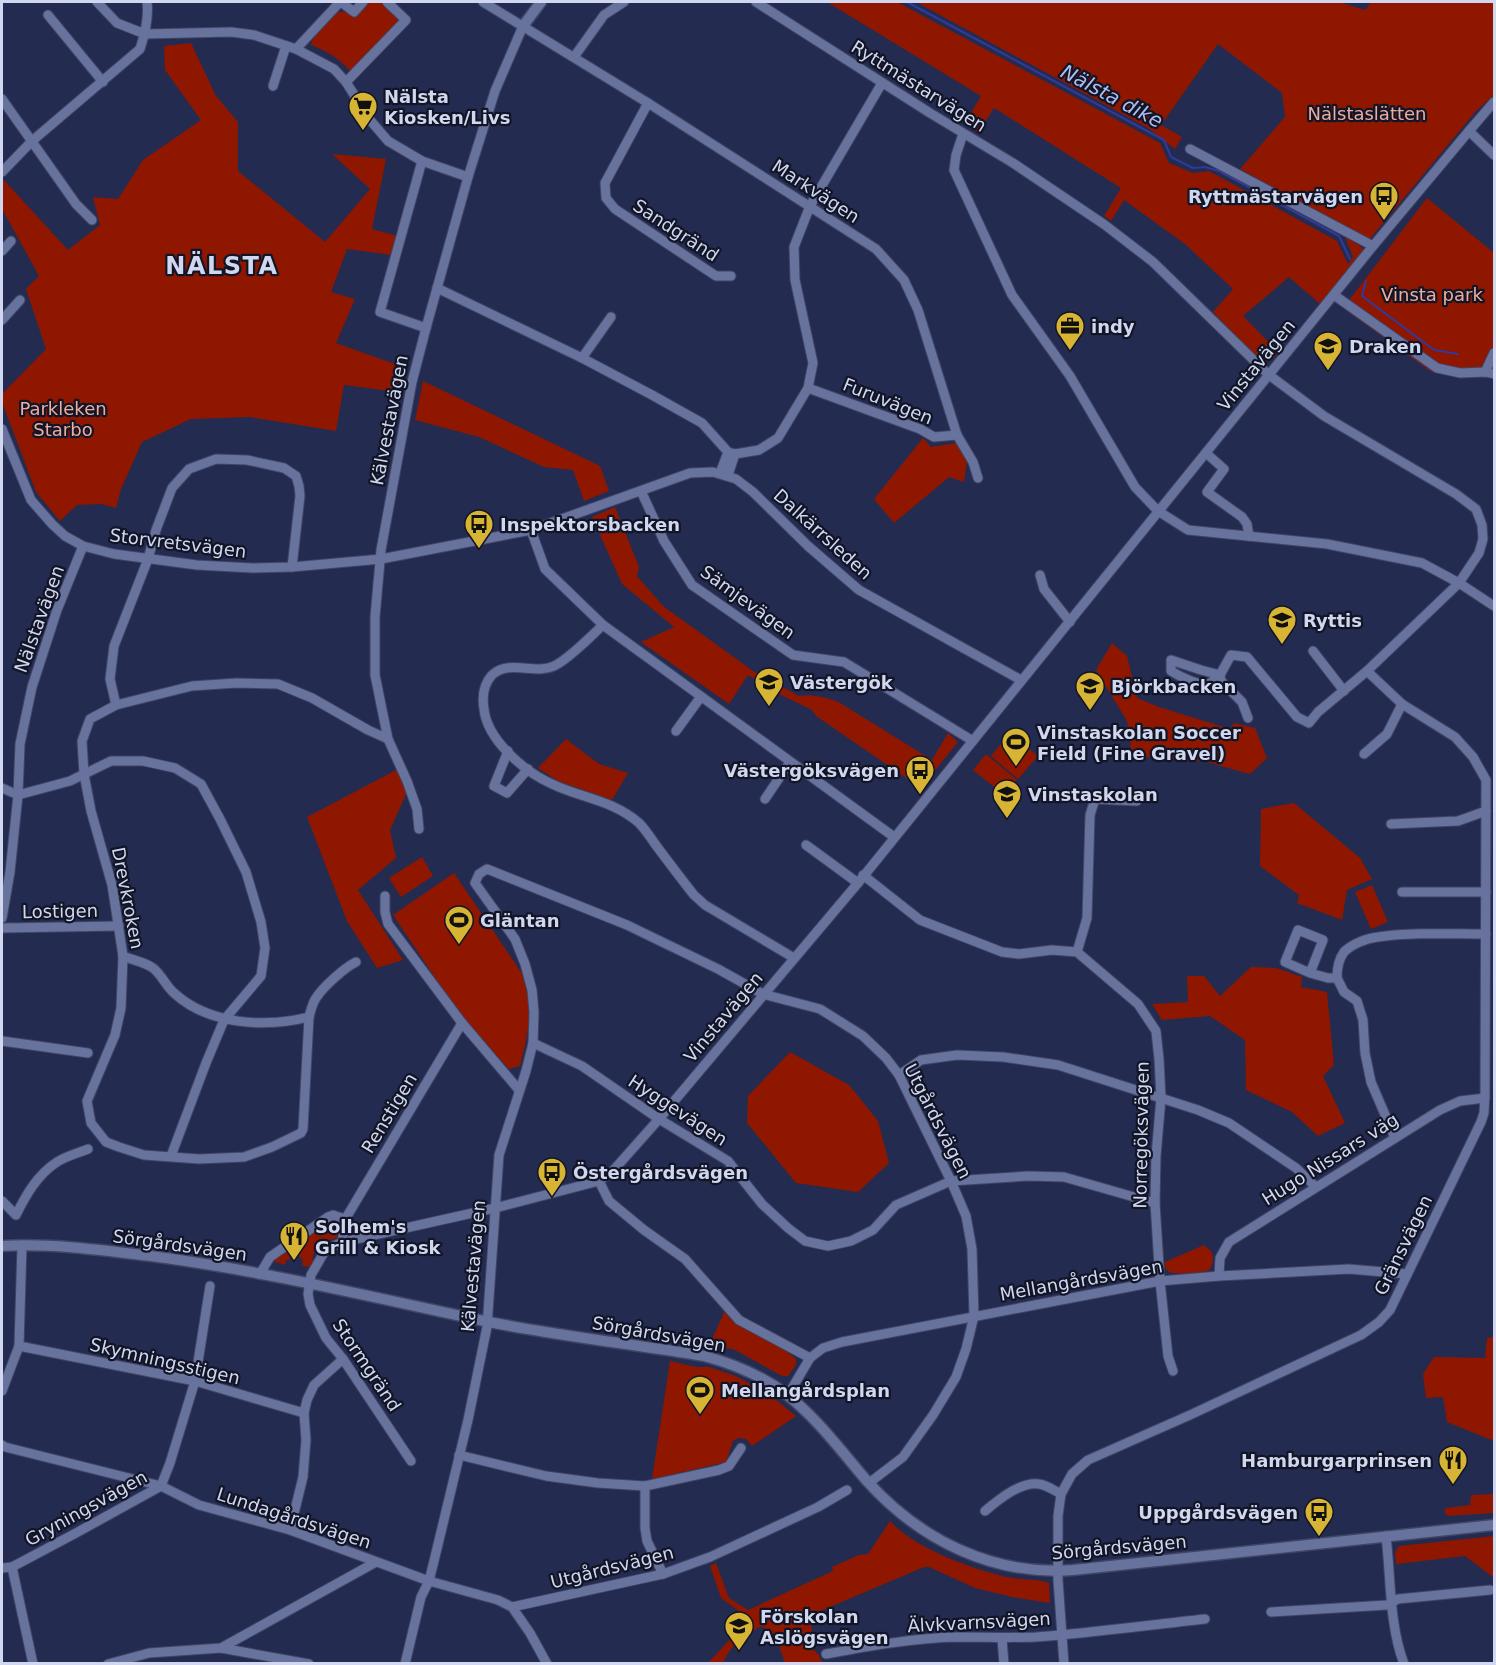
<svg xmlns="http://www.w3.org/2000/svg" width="1496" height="1665" viewBox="0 0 1496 1665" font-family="'DejaVu Sans',sans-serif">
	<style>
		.green { fill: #8f1700 }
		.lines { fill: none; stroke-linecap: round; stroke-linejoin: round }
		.stream { stroke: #2f3a9d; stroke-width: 2 }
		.minor-casing { stroke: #404565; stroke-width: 11 }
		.tertiary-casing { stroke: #404565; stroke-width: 13 }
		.minor { stroke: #67729d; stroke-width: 9 }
		.tertiary { stroke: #67729d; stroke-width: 10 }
		.labels { text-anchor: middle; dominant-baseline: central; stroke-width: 4.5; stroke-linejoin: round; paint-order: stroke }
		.street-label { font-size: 18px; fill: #d0d7ef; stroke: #111526 }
		.poi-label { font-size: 18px; font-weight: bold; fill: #d0d7ef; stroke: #111526; text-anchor: start }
		.park-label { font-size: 18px; fill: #ecada0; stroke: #111526 }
		.water-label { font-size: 20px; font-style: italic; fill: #afbef2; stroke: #111526 }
		.district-label { font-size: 24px; font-weight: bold; letter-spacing: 1.5px; fill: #d0d7ef; stroke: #111526 }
	</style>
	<rect width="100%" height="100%" fill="#232b50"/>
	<!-- green -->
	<g class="green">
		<path d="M370,2H383L402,19L352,73C339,58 329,52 311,45L316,31L336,12H346L356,15Z"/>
		<path d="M827,2H897L1160,143L1169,163L1193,173L1209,171L1337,241L1348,264L1353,257L1345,237L1359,245L1364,250L1320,304L1289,277L1243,316L1278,352C1274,360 1269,363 1260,361L1213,312L1233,289L1185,244L1124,200L1111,221L1104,216L1121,188L994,108L978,133L965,123L981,96Z"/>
		<polygon points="916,2 1339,2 1365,10 1371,2 1494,2 1494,95 1476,111 1369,240 1240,169 1285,117 1282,93 1218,44 1161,125 1182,137 1175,149 1148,128"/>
		<polygon points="191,43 216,96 238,122 238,171 325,242 370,189 332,154 386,159 372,229 397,236 392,255 347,249 331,292 355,299 336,343 403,367 398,392 344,385 336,431 250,417 191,419 142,442 121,489 116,508 101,504 77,505 60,521 36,492 2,402 2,394 46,349 26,289 39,276 2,209 2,178 68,250 100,225 93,197 118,199 143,160 201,120 165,70 164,46"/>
		<polygon points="1427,198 1494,253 1494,378 1485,374 1451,376 1430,371 1343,308"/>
		<polygon points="423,381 600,466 609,491 584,501 573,470 544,467 479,437 415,420"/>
		<polygon points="923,438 931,447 956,443 967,462 964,482 949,477 894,523 874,499"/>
		<path d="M615,507L639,567L637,576L663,606L753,671L799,696C810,693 837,699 845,706L932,760L948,733L958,742L921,788L816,716L812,710L777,693L748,675L729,704L641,642L674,627L622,584L592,517Z"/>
		<polygon points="1112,643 1127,656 1137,698 1159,707 1230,729 1234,723 1255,728 1267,758 1250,774 1203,761 1132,756 1127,721 1096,670"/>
		<polygon points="1009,734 1038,756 1018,779 991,756"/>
		<polygon points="566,739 599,764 628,773 612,800 558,781 538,768"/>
		<polygon points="986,754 1017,780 1004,795 973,770"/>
		<polygon points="398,769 407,792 390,830 396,858 358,890 403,960 377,968 347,921 307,817"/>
		<polygon points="1294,803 1360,858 1372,879 1347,890 1342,920 1297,903 1299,895 1260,866 1261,809"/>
		<polygon points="422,857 433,876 401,897 389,878"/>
		<polygon points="454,873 525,978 530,1016 526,1041 520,1066 509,1069 463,1019 393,915"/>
		<polygon points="1372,885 1388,922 1371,929 1355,892"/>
		<polygon points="1251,967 1276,968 1302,977 1301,987 1327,992 1334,1065 1323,1076 1345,1123 1318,1136 1292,1112 1246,1090 1245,1040 1210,1016 1162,1020 1152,1004 1188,1002 1187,976 1204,976 1220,996"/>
		<polygon points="790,1052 849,1085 878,1121 889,1163 858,1192 796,1183 747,1123 748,1096"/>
		<polygon points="329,1220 334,1221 337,1223 338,1238 325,1241 323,1240 316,1247 312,1259 314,1260 313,1264 308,1267 302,1265 303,1260 297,1254 286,1261 285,1265 273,1261"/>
		<path d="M1204,1245L1212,1252C1213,1260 1214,1265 1208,1271C1200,1272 1174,1276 1168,1271C1165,1269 1165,1266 1165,1262Z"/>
		<polygon points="725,1310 736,1322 789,1353 796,1359 796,1365 788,1376 782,1376 733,1349 709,1346"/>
		<polygon points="1494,1337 1494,1441 1447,1422 1443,1397 1426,1398 1423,1374 1434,1357 1485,1358 1487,1338"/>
		<polygon points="670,1361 696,1367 709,1367 736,1376 770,1395 796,1416 752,1446 746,1439 739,1438 733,1441 726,1462 652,1479"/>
		<polygon points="1494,1494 1494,1513 1448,1516 1444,1512 1446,1508 1470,1505 1471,1495"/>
		<path d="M890,1521C914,1548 972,1569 1007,1577C1020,1580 1036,1578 1049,1583L1050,1603L1012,1597L975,1588L929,1567H924L811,1615L813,1649L818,1654L823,1663H785L775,1635L761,1626C744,1637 731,1644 723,1663H708L744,1624L739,1611L721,1598L710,1566L716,1563L729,1598L748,1610L833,1571L832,1567L859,1555L868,1554Z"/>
		<polygon points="1494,1536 1494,1578 1465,1556 1396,1564 1395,1552 1399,1546"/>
	</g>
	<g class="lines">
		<!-- stream -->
		<g class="stream">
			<polyline points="907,2 1164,140 1171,157 1193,168 1205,167 1219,171 1339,236 1350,259"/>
			<polyline points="1366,281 1362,296 1434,350 1458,354"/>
		</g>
		<!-- minor casing -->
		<g class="minor-casing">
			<g id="minor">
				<polyline points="97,2 117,23 145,34 231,32 254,35 296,49 334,69 346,82 370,120 388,141 422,161 468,177"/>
				<polyline points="341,2 354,12 363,2"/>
				<polyline points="483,2 648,103 876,249 904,280 918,310 957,435 973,462 978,478"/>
				<path d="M756,2L930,113L1013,163L1105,225L1153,262L1269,375L1324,416L1456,494L1476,509L1482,525L1483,539L1479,553L1459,583L1367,671L1318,712L1309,723L1297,717L1247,657L1231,655L1220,675L1201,670L1171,660V671C1179,676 1199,686 1208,684C1213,682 1216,678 1220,675L1221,681L1242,702L1248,718"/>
				<polyline points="48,15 103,82"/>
				<polyline points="296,49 340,2"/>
				<polyline points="574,57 604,15 624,2"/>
				<polyline points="346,82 406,20 387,2"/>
				<polyline points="273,86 286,46"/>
				<polyline points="2,99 76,204 92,220"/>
				<polyline points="648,103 605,183 606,198 615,209 716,276 731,276"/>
				<polyline points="1469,131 1494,155"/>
				<polyline points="963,134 956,155 954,170 1012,295 1070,376 1135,487 1158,511 1188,530 1327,544 1422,563 1459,583 1494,606"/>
				<polyline points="1190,149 1373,246"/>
				<polyline points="422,161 380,312 426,328"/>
				<path d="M2,172L32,141L140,49C145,34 149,18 147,2"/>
				<polyline points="2,251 11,241"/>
				<polyline points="437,288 582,358 652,395 702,423 728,452 735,454 759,450 778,438 808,388 813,363 795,280 794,247 810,206 882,83"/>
				<polyline points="1334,295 1437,368 1460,373 1486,372 1494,374"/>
				<polyline points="2,320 20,300"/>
				<polyline points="582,358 611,317"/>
				<polyline points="1486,372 1487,368 1494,353"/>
				<polyline points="808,388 920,429 934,437 957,435"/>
				<polyline points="2,429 31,500 52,524 65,536 83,546 114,554 197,565 252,568 292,567 381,559 531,530 545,569 603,625 894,837"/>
				<polyline points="1206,453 1224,469 1207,492 1242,517 1247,524 1249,536"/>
				<polyline points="720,473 728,452"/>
				<polyline points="728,475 735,454"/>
				<polyline points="641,491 664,541 692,585 793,655 844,662 973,741"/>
				<polyline points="531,530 690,473 713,472 736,479 753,492 808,546 859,590 1021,680"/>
				<polyline points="1040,575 1044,589 1070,622"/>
				<path d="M603,625C590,637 569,659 554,666C534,675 510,659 492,675C483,685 482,697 484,709C487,740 525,772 552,784C581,798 613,800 639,823C646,830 652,840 658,848C670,864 682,880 694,895L705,905L794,958"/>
				<polyline points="1313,651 1344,691"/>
				<polyline points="1367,671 1402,704"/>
				<polyline points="116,705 110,679 114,646 148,559 156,530 172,488 189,469 216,459 247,460 284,468 296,476 299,486 300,496 292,567"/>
				<polyline points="676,731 700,698"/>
				<polyline points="508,751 494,786 507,793 528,769"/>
				<polyline points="2,788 18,795 70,781 111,761 143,761 175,768 201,784 220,819 246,872 261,922 265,948 261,976 224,1020 206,1063 171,1156"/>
				<polyline points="765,799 790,762"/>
				<polyline points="1391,824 1458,821 1486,811"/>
				<polyline points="419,829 417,809 407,781 388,739 375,675 375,617 381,550 412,382 426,328 468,177 495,91 523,26"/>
				<polyline points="806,845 858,883"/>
				<polyline points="863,875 920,920 1002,952 1019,954 1052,950 1077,952 1138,1004 1156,1031 1159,1059 1161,1098 1156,1156 1155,1203 1160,1281 1168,1356 1173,1371"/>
				<polyline points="1402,892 1486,892"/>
				<polyline points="385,896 385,912 388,924 462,1023 519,1090"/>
				<polyline points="2,918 10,872 18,795 20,744 32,687 57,610 83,546"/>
				<polyline points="2,928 119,926"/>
				<polyline points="1077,952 1087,918 1090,815 1095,799 1137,801"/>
				<path d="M123,956C132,960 145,962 153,968C161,974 166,986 174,993C209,1025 265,1028 309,1017"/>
				<path d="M356,962C344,968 323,987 316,998C312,1004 311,1010 309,1017L303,1129L301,1133L272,1147L244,1157L199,1159L144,1155L119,1147L106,1142L91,1123L87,1101L115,1035L121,1008L123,956L112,885L91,811L84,774L82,741L90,719L116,705L192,686L236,683L278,684L312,698L368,730L388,739"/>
				<path d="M1310,973L1285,962L1298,930L1323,940L1310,973L1328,978H1337C1337,969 1338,960 1344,952C1352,944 1367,938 1378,937C1413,932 1450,934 1486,934"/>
				<polyline points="1337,978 1344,992 1357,1001 1363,1020 1365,1053 1371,1082 1395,1138"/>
				<polyline points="2,1041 88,1053"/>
				<polyline points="533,1043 582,1066 659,1119 728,1161 762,1204 788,1228 805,1241 828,1246 851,1241 873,1230 896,1205 951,1181 1028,1176 1064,1177 1155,1203"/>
				<polyline points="899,1075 921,1060 957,1055 1003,1057 1058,1065 1198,1110 1229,1123 1296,1168 1316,1187"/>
				<polyline points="599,1181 609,1201 644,1230 685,1259 739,1320 810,1358"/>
				<path d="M2,1201L16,1215C26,1195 37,1175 57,1162C66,1156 78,1153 88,1149"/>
				<polyline points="343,1242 343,1223 462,1023"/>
				<polyline points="260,1274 270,1257 328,1217 333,1215 345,1219"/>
				<polyline points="1219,1276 1220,1258 1229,1242 1440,1110 1460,1101 1485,1098"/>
				<polyline points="19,1346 195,1381 304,1413"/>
				<polyline points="2,1391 19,1346 22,1245"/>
				<polyline points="788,1395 810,1358 823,1348 842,1342 1160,1281 1219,1276 1349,1269 1407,1274"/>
				<polyline points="2,1445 5,1447 161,1486 199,1505 290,1530 429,1581 498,1600 512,1607 530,1633 547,1664"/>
				<polyline points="459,1455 546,1476 598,1483 645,1486 719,1470 729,1466 741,1448"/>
				<polyline points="411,1461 343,1359 326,1338 310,1305 308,1294 311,1275 326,1249 343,1242 495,1208 599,1181 611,1173 659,1119 858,883 1373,246 1469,131 1494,102"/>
				<polyline points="645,1486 645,1528 647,1541 663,1574"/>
				<path d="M985,1511C998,1500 1021,1481 1039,1484C1047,1485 1055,1491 1061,1494"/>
				<polyline points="290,1530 303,1477 306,1440 304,1413 307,1400 314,1385 343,1359"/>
				<path d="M1386,1536C1391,1578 1389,1624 1404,1664"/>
				<polyline points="12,1567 33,1664"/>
				<polyline points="2,1568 12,1567 76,1533 161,1486 170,1463 195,1381 210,1286"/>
				<polyline points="512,1607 663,1574 710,1557 818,1507 847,1490"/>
				<polyline points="1271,1612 1387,1605 1398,1599 1490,1590"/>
				<polyline points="1002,1639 1004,1664"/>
				<polyline points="221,1648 309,1664"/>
				<path d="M826,1654C870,1646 914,1638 958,1637C984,1637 1010,1638 1036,1637C1093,1633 1149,1625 1205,1619"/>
				<polyline points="108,1664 149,1653 221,1648 376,1562"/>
				<polyline points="405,1664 421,1597 429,1581 434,1561 468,1420 487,1327 499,1155 526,1071 533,1043 534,1012 532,990 525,964 515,939 475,883 479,874 487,869 627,925 718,969 763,994 820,1009 863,1036 886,1058 899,1075 951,1181 966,1216 972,1249 974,1316 966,1349 956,1377 933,1415 903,1457 869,1483"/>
				<polyline points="1064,1664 1058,1580 1058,1516 1061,1494 1072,1474 1088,1460 1190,1415 1361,1335 1379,1322 1390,1310 1481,1122 1484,1113 1485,1093 1486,780 1473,757 1455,737 1402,704 1387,734 1364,754"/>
			</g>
		</g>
		<!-- tertiary casing -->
		<g class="tertiary-casing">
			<g id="tertiary">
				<polyline points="523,26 541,2"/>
				<path d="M2,1246C51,1243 102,1250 151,1256C265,1271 376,1298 489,1322C560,1336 632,1344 704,1356C734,1364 761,1375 786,1394C816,1417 842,1452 867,1481C920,1540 993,1576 1073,1570L1494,1525"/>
			</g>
		</g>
		<!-- minor -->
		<use href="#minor" class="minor"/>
		<!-- tertiary -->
		<use href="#tertiary" class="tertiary"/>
	</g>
	<!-- icons -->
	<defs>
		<g id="supermarket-pin" transform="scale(1.5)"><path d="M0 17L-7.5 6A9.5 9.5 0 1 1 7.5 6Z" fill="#d8b434" stroke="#111526"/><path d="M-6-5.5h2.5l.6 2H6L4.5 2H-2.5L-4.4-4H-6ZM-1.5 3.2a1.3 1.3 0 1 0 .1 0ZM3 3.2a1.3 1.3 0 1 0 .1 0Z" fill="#111"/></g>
		<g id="bus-pin" transform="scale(1.5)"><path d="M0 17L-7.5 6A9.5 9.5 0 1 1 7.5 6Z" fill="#d8b434" stroke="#111526"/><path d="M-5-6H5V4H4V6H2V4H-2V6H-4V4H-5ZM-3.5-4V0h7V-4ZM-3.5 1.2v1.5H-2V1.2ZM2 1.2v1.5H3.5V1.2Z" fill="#111"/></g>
		<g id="office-pin" transform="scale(1.5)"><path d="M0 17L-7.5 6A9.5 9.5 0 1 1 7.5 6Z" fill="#d8b434" stroke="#111526"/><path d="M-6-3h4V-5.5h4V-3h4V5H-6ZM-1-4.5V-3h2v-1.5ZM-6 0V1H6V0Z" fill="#111"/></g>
		<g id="school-pin" transform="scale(1.5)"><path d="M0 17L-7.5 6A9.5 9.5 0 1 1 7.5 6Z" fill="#d8b434" stroke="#111526"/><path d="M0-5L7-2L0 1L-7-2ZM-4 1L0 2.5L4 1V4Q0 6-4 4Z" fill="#111"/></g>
		<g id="stadium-pin" transform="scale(1.5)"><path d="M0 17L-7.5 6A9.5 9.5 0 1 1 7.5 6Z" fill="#d8b434" stroke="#111526"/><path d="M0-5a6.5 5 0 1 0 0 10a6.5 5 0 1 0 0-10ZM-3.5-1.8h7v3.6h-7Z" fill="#111"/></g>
		<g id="restaurant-pin" transform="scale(1.5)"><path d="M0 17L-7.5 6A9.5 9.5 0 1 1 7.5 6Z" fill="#d8b434" stroke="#111526"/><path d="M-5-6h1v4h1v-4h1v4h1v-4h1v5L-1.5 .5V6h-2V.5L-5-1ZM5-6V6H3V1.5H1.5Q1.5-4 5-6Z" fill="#111"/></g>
	</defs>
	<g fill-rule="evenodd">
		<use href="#supermarket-pin" x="363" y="106"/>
		<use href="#bus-pin" x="1384" y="196"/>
		<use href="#office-pin" x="1070" y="326"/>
		<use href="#school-pin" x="1328" y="346"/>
		<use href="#bus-pin" x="479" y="524"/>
		<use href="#school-pin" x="1282" y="620"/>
		<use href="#school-pin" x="769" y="682"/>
		<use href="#school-pin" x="1090" y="686"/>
		<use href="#stadium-pin" x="1016" y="742"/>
		<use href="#bus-pin" x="920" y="770"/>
		<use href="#school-pin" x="1007" y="794"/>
		<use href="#stadium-pin" x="459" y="920"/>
		<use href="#bus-pin" x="552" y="1172"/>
		<use href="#restaurant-pin" x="294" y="1236"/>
		<use href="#stadium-pin" x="700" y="1390"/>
		<use href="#restaurant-pin" x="1453" y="1460"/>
		<use href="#bus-pin" x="1319" y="1512"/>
		<use href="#school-pin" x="739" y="1626"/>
	</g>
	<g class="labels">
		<!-- street labels -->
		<g class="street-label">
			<text transform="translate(919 86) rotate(32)">Ryttmästarvägen</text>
			<text transform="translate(816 191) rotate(33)">Markvägen</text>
			<text transform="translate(676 230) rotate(33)">Sandgränd</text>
			<text transform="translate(1256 365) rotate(-51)">Vinstavägen</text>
			<text transform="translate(888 401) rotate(22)">Furuvägen</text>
			<text transform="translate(389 420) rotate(-79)">Kälvestavägen</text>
			<text transform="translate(823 534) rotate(42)">Dalkärrsleden</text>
			<text transform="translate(178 543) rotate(7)">Storvretsvägen</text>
			<text transform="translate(748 602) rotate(36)">Sämjevägen</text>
			<text transform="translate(39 619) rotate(-70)">Nälstavägen</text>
			<text transform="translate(128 898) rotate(79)">Drevkroken</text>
			<text transform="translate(60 911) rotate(-1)">Lostigen</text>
			<text transform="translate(723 1017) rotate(-50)">Vinstavägen</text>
			<text transform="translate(678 1110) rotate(33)">Hyggevägen</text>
			<text transform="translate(389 1113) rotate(-59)">Renstigen</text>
			<text transform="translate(938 1121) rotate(63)">Utgårdsvägen</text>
			<text transform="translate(1141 1135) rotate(-89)">Norregöksvägen</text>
			<text transform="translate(1330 1159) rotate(-32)">Hugo Nissars väg</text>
			<text transform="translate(180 1245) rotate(8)">Sörgårdsvägen</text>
			<text transform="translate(1403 1245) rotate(-64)">Gränsvägen</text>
			<text transform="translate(473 1266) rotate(-85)">Kälvestavägen</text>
			<text transform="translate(1081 1280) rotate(-10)">Mellangårdsvägen</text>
			<text transform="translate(659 1334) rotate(10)">Sörgårdsvägen</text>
			<text transform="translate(165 1361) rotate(13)">Skymningsstigen</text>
			<text transform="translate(367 1365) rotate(56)">Stormgränd</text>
			<text transform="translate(86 1508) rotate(-29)">Gryningsvägen</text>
			<text transform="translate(294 1518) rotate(18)">Lundagårdsvägen</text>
			<text transform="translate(1119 1547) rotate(-5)">Sörgårdsvägen</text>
			<text transform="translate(612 1567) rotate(-14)">Utgårdsvägen</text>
			<text transform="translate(979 1622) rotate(-3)">Älvkvarnsvägen</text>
		</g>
		<!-- poi labels -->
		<g class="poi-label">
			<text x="384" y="96">Nälsta<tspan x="384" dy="21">Kiosken/Livs</tspan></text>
			<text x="1363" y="196" text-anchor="end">Ryttmästarvägen</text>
			<text x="1091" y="326">indy</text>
			<text x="1349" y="346">Draken</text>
			<text x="500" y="524">Inspektorsbacken</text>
			<text x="1303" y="620">Ryttis</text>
			<text x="790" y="682">Västergök</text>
			<text x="1111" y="686">Björkbacken</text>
			<text x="1037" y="732">Vinstaskolan Soccer<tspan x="1037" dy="21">Field (Fine Gravel)</tspan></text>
			<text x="899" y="770" text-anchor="end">Västergöksvägen</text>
			<text x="1028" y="794">Vinstaskolan</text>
			<text x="480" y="920">Gläntan</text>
			<text x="573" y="1172">Östergårdsvägen</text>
			<text x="315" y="1226">Solhem's<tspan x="315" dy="21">Grill &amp; Kiosk</tspan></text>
			<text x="721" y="1390">Mellangårdsplan</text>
			<text x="1432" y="1460" text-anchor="end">Hamburgarprinsen</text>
			<text x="1298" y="1512" text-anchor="end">Uppgårdsvägen</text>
			<text x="760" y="1616">Förskolan<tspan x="760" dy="21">Aslögsvägen</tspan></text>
		</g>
		<!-- park labels -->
		<g class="park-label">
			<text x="1367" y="113">Nälstaslätten</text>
			<text x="1432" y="294">Vinsta park</text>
			<text x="63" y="408">Parkleken<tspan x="63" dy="21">Starbo</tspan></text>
		</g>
		<!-- water labels -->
		<g class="water-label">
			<text transform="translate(1112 96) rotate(28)">Nälsta dike</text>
		</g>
		<!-- district labels -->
		<g class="district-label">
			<text x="222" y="266">NÄLSTA</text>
		</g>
	</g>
	<!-- border -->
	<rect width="1496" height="1665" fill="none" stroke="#d0d7ef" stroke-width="6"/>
</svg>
